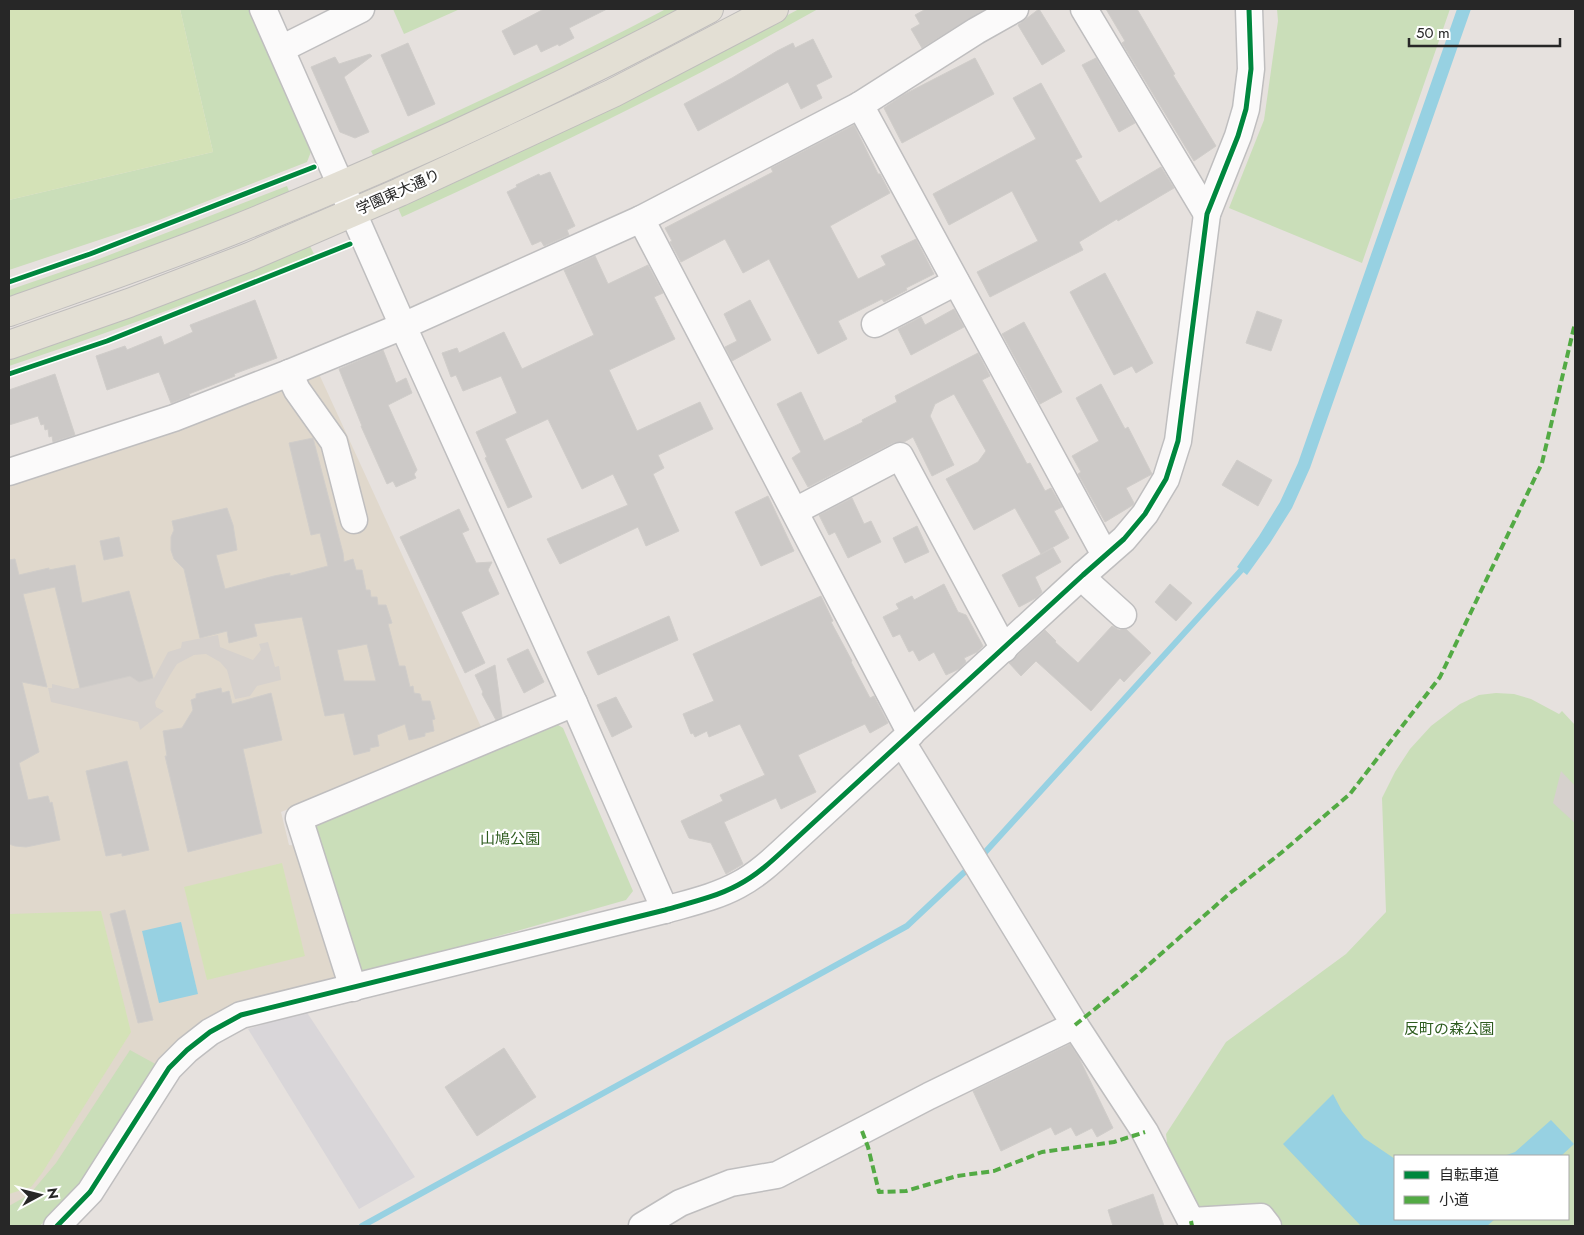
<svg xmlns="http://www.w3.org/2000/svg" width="1584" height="1235" viewBox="0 0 1584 1235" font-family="Jost,'Noto Sans JP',sans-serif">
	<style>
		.industrial { fill: #d9d6d9 }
		.education { fill: #e0d8cc }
		.green { fill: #cadeb9; fill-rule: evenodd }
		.pitch { fill: #d4e2b7 }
		.plaza { fill: #d6d1cd }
		.water { fill: #97d1e2 }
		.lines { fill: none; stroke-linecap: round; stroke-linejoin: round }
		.stream { stroke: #97d1e2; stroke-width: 6 }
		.building { fill: #ccc9c7; stroke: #d0cdca; fill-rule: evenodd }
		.minor-casing { stroke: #bfbebf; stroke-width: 29 }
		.major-casing { stroke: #bfbdbc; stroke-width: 30 }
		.minor { stroke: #fbfafa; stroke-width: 26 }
		.major { stroke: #e3dfd4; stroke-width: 28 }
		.quiet { stroke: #53aa44; stroke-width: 4; stroke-dasharray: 8 4; stroke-linecap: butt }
		.cycleway-casing { stroke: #fff; stroke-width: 8 }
		.cycleway { stroke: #00873e; stroke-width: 5 }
		.labels { text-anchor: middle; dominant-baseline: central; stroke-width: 4.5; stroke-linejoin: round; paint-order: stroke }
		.street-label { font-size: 15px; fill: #272727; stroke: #fff }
		.park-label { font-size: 15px; fill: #2e5c1f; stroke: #fff }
	</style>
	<rect width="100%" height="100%" fill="#e6e1de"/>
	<!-- industrial -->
	<polygon class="industrial" points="306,1011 415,1177 359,1209 248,1029"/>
	<!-- education -->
	<polygon class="education" points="319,374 482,729 281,812 289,845 299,846 338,972 334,983 256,998 223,1010 196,1028 39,1226 9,1226 9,484"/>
	<!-- green -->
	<g class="green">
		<polygon points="180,9 253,9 314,144 307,162 159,220 9,270 9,200 213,152"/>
		<polygon points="393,9 460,9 404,34"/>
		<path d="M666,9H685L628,39L375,159L371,151C470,105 570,60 666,9Z"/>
		<path d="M799,9H818C682,85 543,153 402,217L398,208L504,160L642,93Z"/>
		<polygon points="1277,9 1450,9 1362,263 1229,208 1264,120 1278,21"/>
		<polygon points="287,186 290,194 234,218 9,300 9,290 99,259"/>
		<path d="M310,246L314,254C213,294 112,332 9,366V356L250,269Z"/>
		<path d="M1496,693L1514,694L1531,699L1559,714L1562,711L1575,725V1226H1276L1259,1208L1195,1206L1168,1151L1166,1134L1226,1042L1346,954L1386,912L1382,798L1395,772L1410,749L1431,726L1460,704L1479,695ZM1395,1156H1568V1219H1395Z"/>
		<polygon points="555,723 563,728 633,891 626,900 368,973 358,969 315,831 318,819"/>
		<polygon points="130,1050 159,1066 80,1188 53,1216 39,1226 9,1226 9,1206 30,1194 56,1163"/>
	</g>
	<!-- pitch -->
	<g class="pitch">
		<polygon points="9,9 180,9 213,152 9,200"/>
		<polygon points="282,863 305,956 207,980 184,887"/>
		<polygon points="101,911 131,1032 42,1173 31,1187 9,1194 9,914"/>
	</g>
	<!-- plaza -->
	<g class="plaza">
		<polygon points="218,635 220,647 253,660 261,650 259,644 268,642 275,667 279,666 281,680 257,686 250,696 235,699 227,670 220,662 206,654 194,655 177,664 170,675 155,702 156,707 164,711 140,730 138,722 51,702 48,688 52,688 52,684 73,689 130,676 139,682 154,678 168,652 181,648 182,642"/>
		<polygon points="1561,771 1575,786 1575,823 1553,803"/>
	</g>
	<!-- water -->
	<g class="water">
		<polygon points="1457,9 1471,9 1310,468 1292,508 1270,543 1247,575 1237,567 1259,536 1280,502 1298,463"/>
		<polygon points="181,922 198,994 159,1003 142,931"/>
		<polygon points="1333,1094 1342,1111 1364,1138 1395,1159 1395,1219 1495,1219 1487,1226 1361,1226 1283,1144"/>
		<polygon points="1551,1120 1574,1144 1561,1156 1504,1156 1515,1152"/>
	</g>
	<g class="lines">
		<!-- stream -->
		<g class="stream">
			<polyline points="979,859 1246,565"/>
			<polyline points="362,1226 907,926 972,865"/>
		</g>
	</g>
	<!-- building -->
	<g class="building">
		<polygon points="544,9 607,9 569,28 574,38 559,46 558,44 541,52 537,44 514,55 502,31"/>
		<polygon points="926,9 985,9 922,48 911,29 920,24 915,15"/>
		<polygon points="1039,9 1065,51 1042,65 1018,25"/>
		<polygon points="1106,9 1137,9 1175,74 1173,75 1216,146 1194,161 1122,43 1125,41"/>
		<polygon points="813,39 832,77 816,85 822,98 801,109 788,82 698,131 684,104 732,78 777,51 793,43 795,48"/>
		<polygon points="408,43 435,104 408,116 381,55"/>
		<polygon points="370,54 372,56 344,77 369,132 355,138 340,132 311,67 335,57 339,64"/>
		<polygon points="975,58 994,94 902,143 884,108 903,95"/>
		<polygon points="1096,58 1135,123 1119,132 1082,65"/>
		<polygon points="1041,83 1082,157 1075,160 1100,203 1161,167 1174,188 1118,221 1117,219 1079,242 1083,250 990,297 977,272 1038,241 1012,191 949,225 933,194 1036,139 1013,98"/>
		<polygon points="854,125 878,174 880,174 890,193 830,226 858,279 886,265 881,256 916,239 934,274 906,288 907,290 884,302 882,299 838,321 847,339 818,354 769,259 743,273 725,239 681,262 670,242 672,241 665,228 773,172 771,168"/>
		<polygon points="550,172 575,226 567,230 569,235 544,246 541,241 532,245 507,192 517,187 516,185 539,174 540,176"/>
		<polygon points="595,256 608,284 648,265 663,293 654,297 675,339 609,370 637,431 700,402 713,429 658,455 664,468 653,474 679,531 646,546 638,527 560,564 547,539 628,505 613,474 582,489 548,419 505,439 532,497 508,508 485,458 487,457 476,432 517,413 501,376 463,391 456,375 451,377 442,353 457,348 459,353 504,332 522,369 594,335 564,270"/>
		<polygon points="1105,273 1153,363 1136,373 1132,366 1114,375 1070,292"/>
		<polygon points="255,300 277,358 234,374 235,376 189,394 190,396 171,403 159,372 107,390 96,356 125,346 127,350 161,336 164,345 193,332 190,325"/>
		<polygon points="750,300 771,340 732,361 725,347 737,341 724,314"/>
		<polygon points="954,309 964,327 911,355 898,329 921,317 925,325"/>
		<polygon points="1257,311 1282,320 1271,351 1246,343"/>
		<polygon points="1024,322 1062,392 1040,404 1002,334"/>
		<polygon points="383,350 396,383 406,378 412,393 388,405 417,470 414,474 416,478 396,487 393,481 387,484 361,426 362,426 339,369"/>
		<polygon points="978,353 990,376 982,380 1027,464 1030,463 1045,491 1051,488 1062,507 1054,511 1069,538 1041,554 1015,508 974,530 946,479 978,462 986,451 954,394 935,404 930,416 954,465 932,476 913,437 904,442 893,443 808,487 792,458 801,452 777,404 801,392 824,441 863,422 862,420 897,402 895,396"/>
		<polygon points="55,374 75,435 53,442 52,436 49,437 48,429 45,430 44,424 41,425 38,416 9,425 9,390"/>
		<polygon points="1101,384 1125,429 1128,427 1152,474 1126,488 1134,503 1133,505 1105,522 1078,474 1081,472 1072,456 1099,441 1076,398"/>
		<path d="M313,438L343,553L344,562L353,559L356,570H362L366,590H370L371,597H377L378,605H386L392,623L388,624L399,666H405L410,687L413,686L414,693L420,694L422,701H430L435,719L432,720L434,731L425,733V736L409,740L405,724L377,735L379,746L370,748V751L354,755L344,713L325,716L302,617L254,624L257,636L229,643L227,631L200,638L184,569L174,559L171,550V537L174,530L172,521L227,508L233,525L237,550L216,555L225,589L274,576L290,573V576L328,566L320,533L311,535L289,443ZM367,644L376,681H344L337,650Z"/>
		<polygon points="1237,460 1272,480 1258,506 1222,485"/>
		<polygon points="768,496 794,551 761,566 735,512"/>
		<polygon points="852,498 864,524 871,521 881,542 848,558 835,532 829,535 819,515"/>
		<polygon points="459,509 469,530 462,533 476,563 492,562 488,570 499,594 461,612 485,663 465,673 400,537"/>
		<polygon points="917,526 929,552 905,563 893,538"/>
		<polygon points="119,537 123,556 104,560 100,541"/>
		<polygon points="1053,548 1061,562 1035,577 1042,592 1036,598 1019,607 1002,575"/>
		<polygon points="15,559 19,575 49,568 49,570 75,565 82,603 129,591 153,678 139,682 130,676 80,688 55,587 23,594 47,687 22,682 39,752 19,763 28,800 48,796 50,803 52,802 60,840 26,847 15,846 9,844 9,560"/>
		<polygon points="944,584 958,612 966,615 983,646 977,652 964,658 966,662 959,669 946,675 934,652 919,661 913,650 909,652 900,634 893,637 883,617 899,609 896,604 912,596 914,600"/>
		<polygon points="1170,584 1192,603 1176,621 1155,602"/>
		<polygon points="821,596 833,621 831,622 852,661 851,662 870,698 874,696 888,723 870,733 865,724 798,755 816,792 781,809 776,798 724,822 743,864 726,874 711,843 689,838 681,821 723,801 720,795 765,775 740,724 709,737 707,731 695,737 693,733 691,734 683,714 714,701 693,654"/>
		<polygon points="669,616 678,640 598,675 587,652"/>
		<polygon points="1112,626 1119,630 1126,629 1151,653 1124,682 1120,678 1091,711 1036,661 1021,676 1009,663 1045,630 1056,641 1055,642 1078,663"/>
		<polygon points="528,649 544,682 524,693 507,659"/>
		<polygon points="495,665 502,717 496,720 482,694 483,692 475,675"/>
		<polygon points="221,688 222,693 229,691 232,704 271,693 282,740 243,749 262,833 188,852 165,756 167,756 163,731 182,728 193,710 191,700 196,698 196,694"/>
		<polygon points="616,697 632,727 612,737 597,705"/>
		<polygon points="127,761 149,850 122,856 122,853 106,856 86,771"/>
		<polygon points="125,910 153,1020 138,1023 110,914"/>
		<polygon points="1070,1044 1079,1058 1113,1128 1097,1137 1092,1128 1076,1136 1071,1127 1055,1135 1051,1127 1001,1151 973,1091"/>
		<polygon points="504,1048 536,1097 477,1136 445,1087"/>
		<polygon points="1153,1194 1164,1226 1113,1226 1108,1210"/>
	</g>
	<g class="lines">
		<!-- minor casing -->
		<g class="minor-casing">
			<g id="minor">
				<polyline points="263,9 403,326 574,703 665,910"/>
				<polyline points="1084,9 1207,214"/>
				<polyline points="281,49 361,9"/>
				<polyline points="860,105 1105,555"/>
				<polyline points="641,219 911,734"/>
				<polyline points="875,324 956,282"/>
				<polyline points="289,373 297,390 334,442 354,520"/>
				<polyline points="9,472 174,418 289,373 403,326 641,219 860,105 976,31 1015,9"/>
				<polyline points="795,511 900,456 1004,649"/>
				<polyline points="1083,575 1091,586 1123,615"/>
				<polyline points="902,742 1075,1025 1145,1132 1191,1221 1261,1217 1268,1226"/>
				<polyline points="353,988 299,818 574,703"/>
				<path d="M57,1226L90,1192L169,1068L187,1050L210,1032L241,1015L665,910C689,903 716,897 738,885C757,875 772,861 787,847L1083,575L1124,539L1145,514L1166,479L1178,441L1207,214L1238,136L1246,109L1251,69L1249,9"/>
				<polyline points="642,1226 680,1203 731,1183 777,1175 929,1096 1075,1025"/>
			</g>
		</g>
		<!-- major casing -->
		<g class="major-casing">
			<g id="major">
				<path d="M9,312C85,285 161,259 236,229C397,164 556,91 709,9"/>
				<polyline points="9,345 129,303 249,257 400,192 613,93 774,9"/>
			</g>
		</g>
		<!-- minor -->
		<use href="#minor" class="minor"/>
		<!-- major -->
		<use href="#major" class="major"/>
		<!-- quiet -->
		<g class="quiet">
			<polyline points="1075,1025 1137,975 1230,893 1281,853 1350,794 1440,677 1542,463 1575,323"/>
			<polyline points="862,1131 868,1147 879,1192 906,1191 957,1176 994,1171 1042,1152 1114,1142 1145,1132"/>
			<polyline points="1191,1221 1192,1226"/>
		</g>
		<!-- cycleway casing -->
		<g class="cycleway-casing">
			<g id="cycleway">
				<polyline points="9,282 90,254 314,167"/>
				<polyline points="9,374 107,341 350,244"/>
				<path d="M57,1226L90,1192L169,1068L187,1050L210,1032L241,1015L665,910C689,903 716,897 738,885C757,875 772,861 787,847L1083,575L1124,539L1145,514L1166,479L1178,441L1207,214L1238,136L1246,109L1251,69L1249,9"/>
			</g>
		</g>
		<!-- cycleway -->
		<use href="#cycleway" class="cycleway"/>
	</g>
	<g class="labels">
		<!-- street labels -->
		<g class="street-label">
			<text transform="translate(398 192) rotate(-24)">学園東大通り</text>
		</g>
		<!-- park labels -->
		<g class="park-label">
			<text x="510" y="839">山鳩公園</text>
			<text x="1449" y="1029">反町の森公園</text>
		</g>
	</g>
	<!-- border -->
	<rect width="1584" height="1235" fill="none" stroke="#272727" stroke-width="20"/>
	<!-- legend -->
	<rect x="1394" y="1155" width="175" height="65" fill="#ffffff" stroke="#a9a9a9"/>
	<rect x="1404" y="1171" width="25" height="8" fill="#00873e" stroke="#a9a9a9"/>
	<text x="1439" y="1180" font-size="15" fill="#272727">自転車道</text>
	<rect x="1404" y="1196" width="25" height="8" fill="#53aa44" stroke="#a9a9a9"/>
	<text x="1439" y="1205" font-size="15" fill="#272727">小道</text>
	<!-- north arrow -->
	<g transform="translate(40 1195) rotate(83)" stroke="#ffffff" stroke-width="4" paint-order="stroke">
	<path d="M0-4L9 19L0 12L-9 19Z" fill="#272727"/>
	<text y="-8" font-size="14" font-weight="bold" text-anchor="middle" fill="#272727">N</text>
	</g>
	<!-- scale -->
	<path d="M1409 38v8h151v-8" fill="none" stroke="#272727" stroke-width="2.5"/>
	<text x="1416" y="38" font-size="15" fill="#272727" stroke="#ffffff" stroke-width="4" paint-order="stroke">50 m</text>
</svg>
